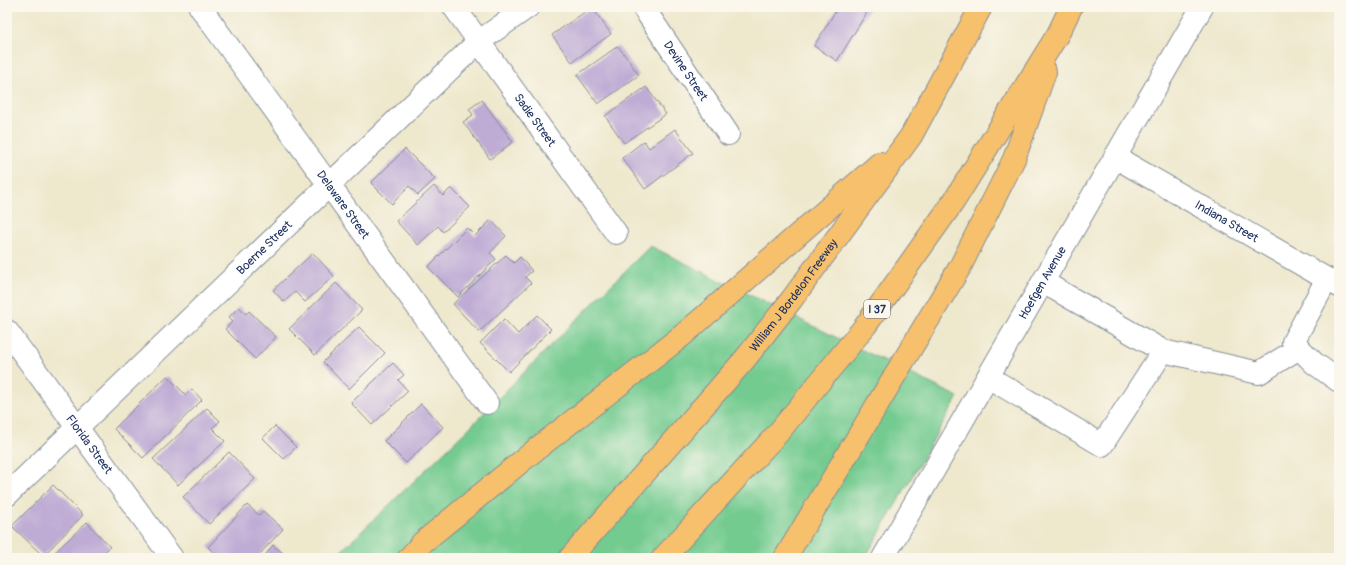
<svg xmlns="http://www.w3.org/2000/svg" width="1346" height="565" viewBox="0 0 1346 565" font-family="Pangolin,sans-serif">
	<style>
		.green { fill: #73cb90; stroke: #477d77 }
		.building { fill: #bfacd5 }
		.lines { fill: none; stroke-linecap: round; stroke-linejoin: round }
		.minor-casing { stroke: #848c96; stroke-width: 24 }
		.highway-casing { stroke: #848c96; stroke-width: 24 }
		.minor { stroke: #fff; stroke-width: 22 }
		.highway { stroke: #f7c06c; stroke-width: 22 }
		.labels { text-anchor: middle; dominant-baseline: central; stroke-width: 3; stroke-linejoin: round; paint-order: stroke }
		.shield { fill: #fbf7ec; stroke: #5e6b89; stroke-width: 1 }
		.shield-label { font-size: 11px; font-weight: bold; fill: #1b2f5e }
		.street-label { font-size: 12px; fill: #1b2f5e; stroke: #fbf7ec }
	</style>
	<rect width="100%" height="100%" fill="#fbf7ec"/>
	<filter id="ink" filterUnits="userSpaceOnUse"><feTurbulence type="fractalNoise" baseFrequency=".025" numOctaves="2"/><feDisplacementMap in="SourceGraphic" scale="8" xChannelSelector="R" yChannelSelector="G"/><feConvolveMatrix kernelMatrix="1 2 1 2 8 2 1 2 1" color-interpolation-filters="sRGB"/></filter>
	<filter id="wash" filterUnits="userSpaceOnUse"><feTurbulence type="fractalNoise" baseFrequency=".012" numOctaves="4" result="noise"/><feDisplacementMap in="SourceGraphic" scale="16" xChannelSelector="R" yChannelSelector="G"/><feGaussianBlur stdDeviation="0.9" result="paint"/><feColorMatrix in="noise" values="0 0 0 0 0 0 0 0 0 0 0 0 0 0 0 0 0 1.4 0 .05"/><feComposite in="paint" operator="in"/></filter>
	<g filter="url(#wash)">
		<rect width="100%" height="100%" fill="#eee8cd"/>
		<!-- green -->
		<polygon class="green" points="650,246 958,397 865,558 334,558 466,431"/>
		<g id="blocks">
			<!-- building -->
			<g class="building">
				<polygon points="592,7 611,34 572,62 552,35"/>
				<polygon points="838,7 866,7 869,9 837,61 814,46"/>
				<polygon points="618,46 639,75 598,104 577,75"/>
				<polygon points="646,87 666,114 624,143 605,116"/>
				<polygon points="482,100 513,142 490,159 463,122 473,115 469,109"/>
				<polygon points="675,129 693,153 645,189 622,158 644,141 649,148"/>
				<polygon points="405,149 435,179 418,195 409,186 392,204 371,183"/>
				<polygon points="434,186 443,196 451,188 470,207 443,232 438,226 418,245 396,221"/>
				<polygon points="491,220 506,236 490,253 496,259 458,297 428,267 467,228 475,236"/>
				<polygon points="313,253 334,276 305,302 295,292 284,302 273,290"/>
				<polygon points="506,255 514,263 520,257 532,271 525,277 531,283 479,332 453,304"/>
				<polygon points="336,283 362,310 315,355 289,329"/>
				<polygon points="239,307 246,314 249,311 276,337 255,359 225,329 233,321 229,317"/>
				<polygon points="537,315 551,329 509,372 480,343 504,319 518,334"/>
				<polygon points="359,327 385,353 349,389 323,362"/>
				<polygon points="393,363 404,375 398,380 408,391 372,425 351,403"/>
				<polygon points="167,376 186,395 192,389 202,400 143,458 114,429"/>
				<polygon points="421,404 443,427 406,463 384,441"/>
				<polygon points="207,408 220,421 212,428 225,441 178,485 153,459"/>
				<polygon points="275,426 296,447 284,459 263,438"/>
				<polygon points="229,452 255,479 209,524 183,497"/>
				<polygon points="53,485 83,515 43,556 12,526"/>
				<polygon points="247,505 259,515 263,511 283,529 256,558 220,558 208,547"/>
				<polygon points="87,522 110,547 98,558 49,558"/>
				<polygon points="273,545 289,558 263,558"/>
			</g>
		</g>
	</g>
	<g filter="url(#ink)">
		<use href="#blocks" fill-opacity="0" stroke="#848c96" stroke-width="1"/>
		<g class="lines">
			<!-- minor casing -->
			<g class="minor-casing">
				<g id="minor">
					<path id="s1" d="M200,7L487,403"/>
					<path id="s2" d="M454,7L616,233"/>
					<path id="s3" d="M643,7L728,134"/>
					<path id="s4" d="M1115,157L1339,286"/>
					<polyline points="1327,279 1293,342 1314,363 1339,381"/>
					<path id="s5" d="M7,331L172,558"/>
					<polyline points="1163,351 1259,373 1299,348"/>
					<polyline points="988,377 1102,445 1163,351 1043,282"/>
					<path id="s6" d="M7,495L478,42L528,7"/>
					<path id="s7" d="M883,558L1202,7"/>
				</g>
			</g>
			<!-- highway casing -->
			<g class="highway-casing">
				<g id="highway">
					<polyline points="409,558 422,543 534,451 683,335 880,163"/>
					<path id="s8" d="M570,558L745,359L792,299L911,136L981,7"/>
					<polyline points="663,558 778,433 866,325 954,201 1058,34 1071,7"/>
					<polyline points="785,558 960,267 1014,159 1045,72"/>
				</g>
			</g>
			<!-- minor -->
			<use href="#minor" class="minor"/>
			<!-- highway -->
			<use href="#highway" class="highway"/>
		</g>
	</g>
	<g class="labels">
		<!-- shield labels -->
		<rect class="shield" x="864" y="300" width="26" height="18" rx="3"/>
		<g class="shield-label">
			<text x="877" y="309">I 37</text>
		</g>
		<!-- street labels -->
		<g class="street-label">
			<text stroke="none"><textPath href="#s3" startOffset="77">Devine Street</textPath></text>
			<text stroke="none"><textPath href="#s2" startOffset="139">Sadie Street</textPath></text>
			<text stroke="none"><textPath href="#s1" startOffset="244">Delaware Street</textPath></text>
			<text stroke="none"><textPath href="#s4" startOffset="129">Indiana Street</textPath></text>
			<text stroke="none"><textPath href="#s6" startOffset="357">Boerne Street</textPath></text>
			<text stroke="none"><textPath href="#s7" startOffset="318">Hoefgen Avenue</textPath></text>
			<text stroke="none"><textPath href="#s8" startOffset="345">William J Bordelon Freeway</textPath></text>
			<text stroke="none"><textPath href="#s5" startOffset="140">Florida Street</textPath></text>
		</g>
	</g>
	<!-- margin -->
	<rect width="1346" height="565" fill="none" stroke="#fbf7ec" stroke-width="24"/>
</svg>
